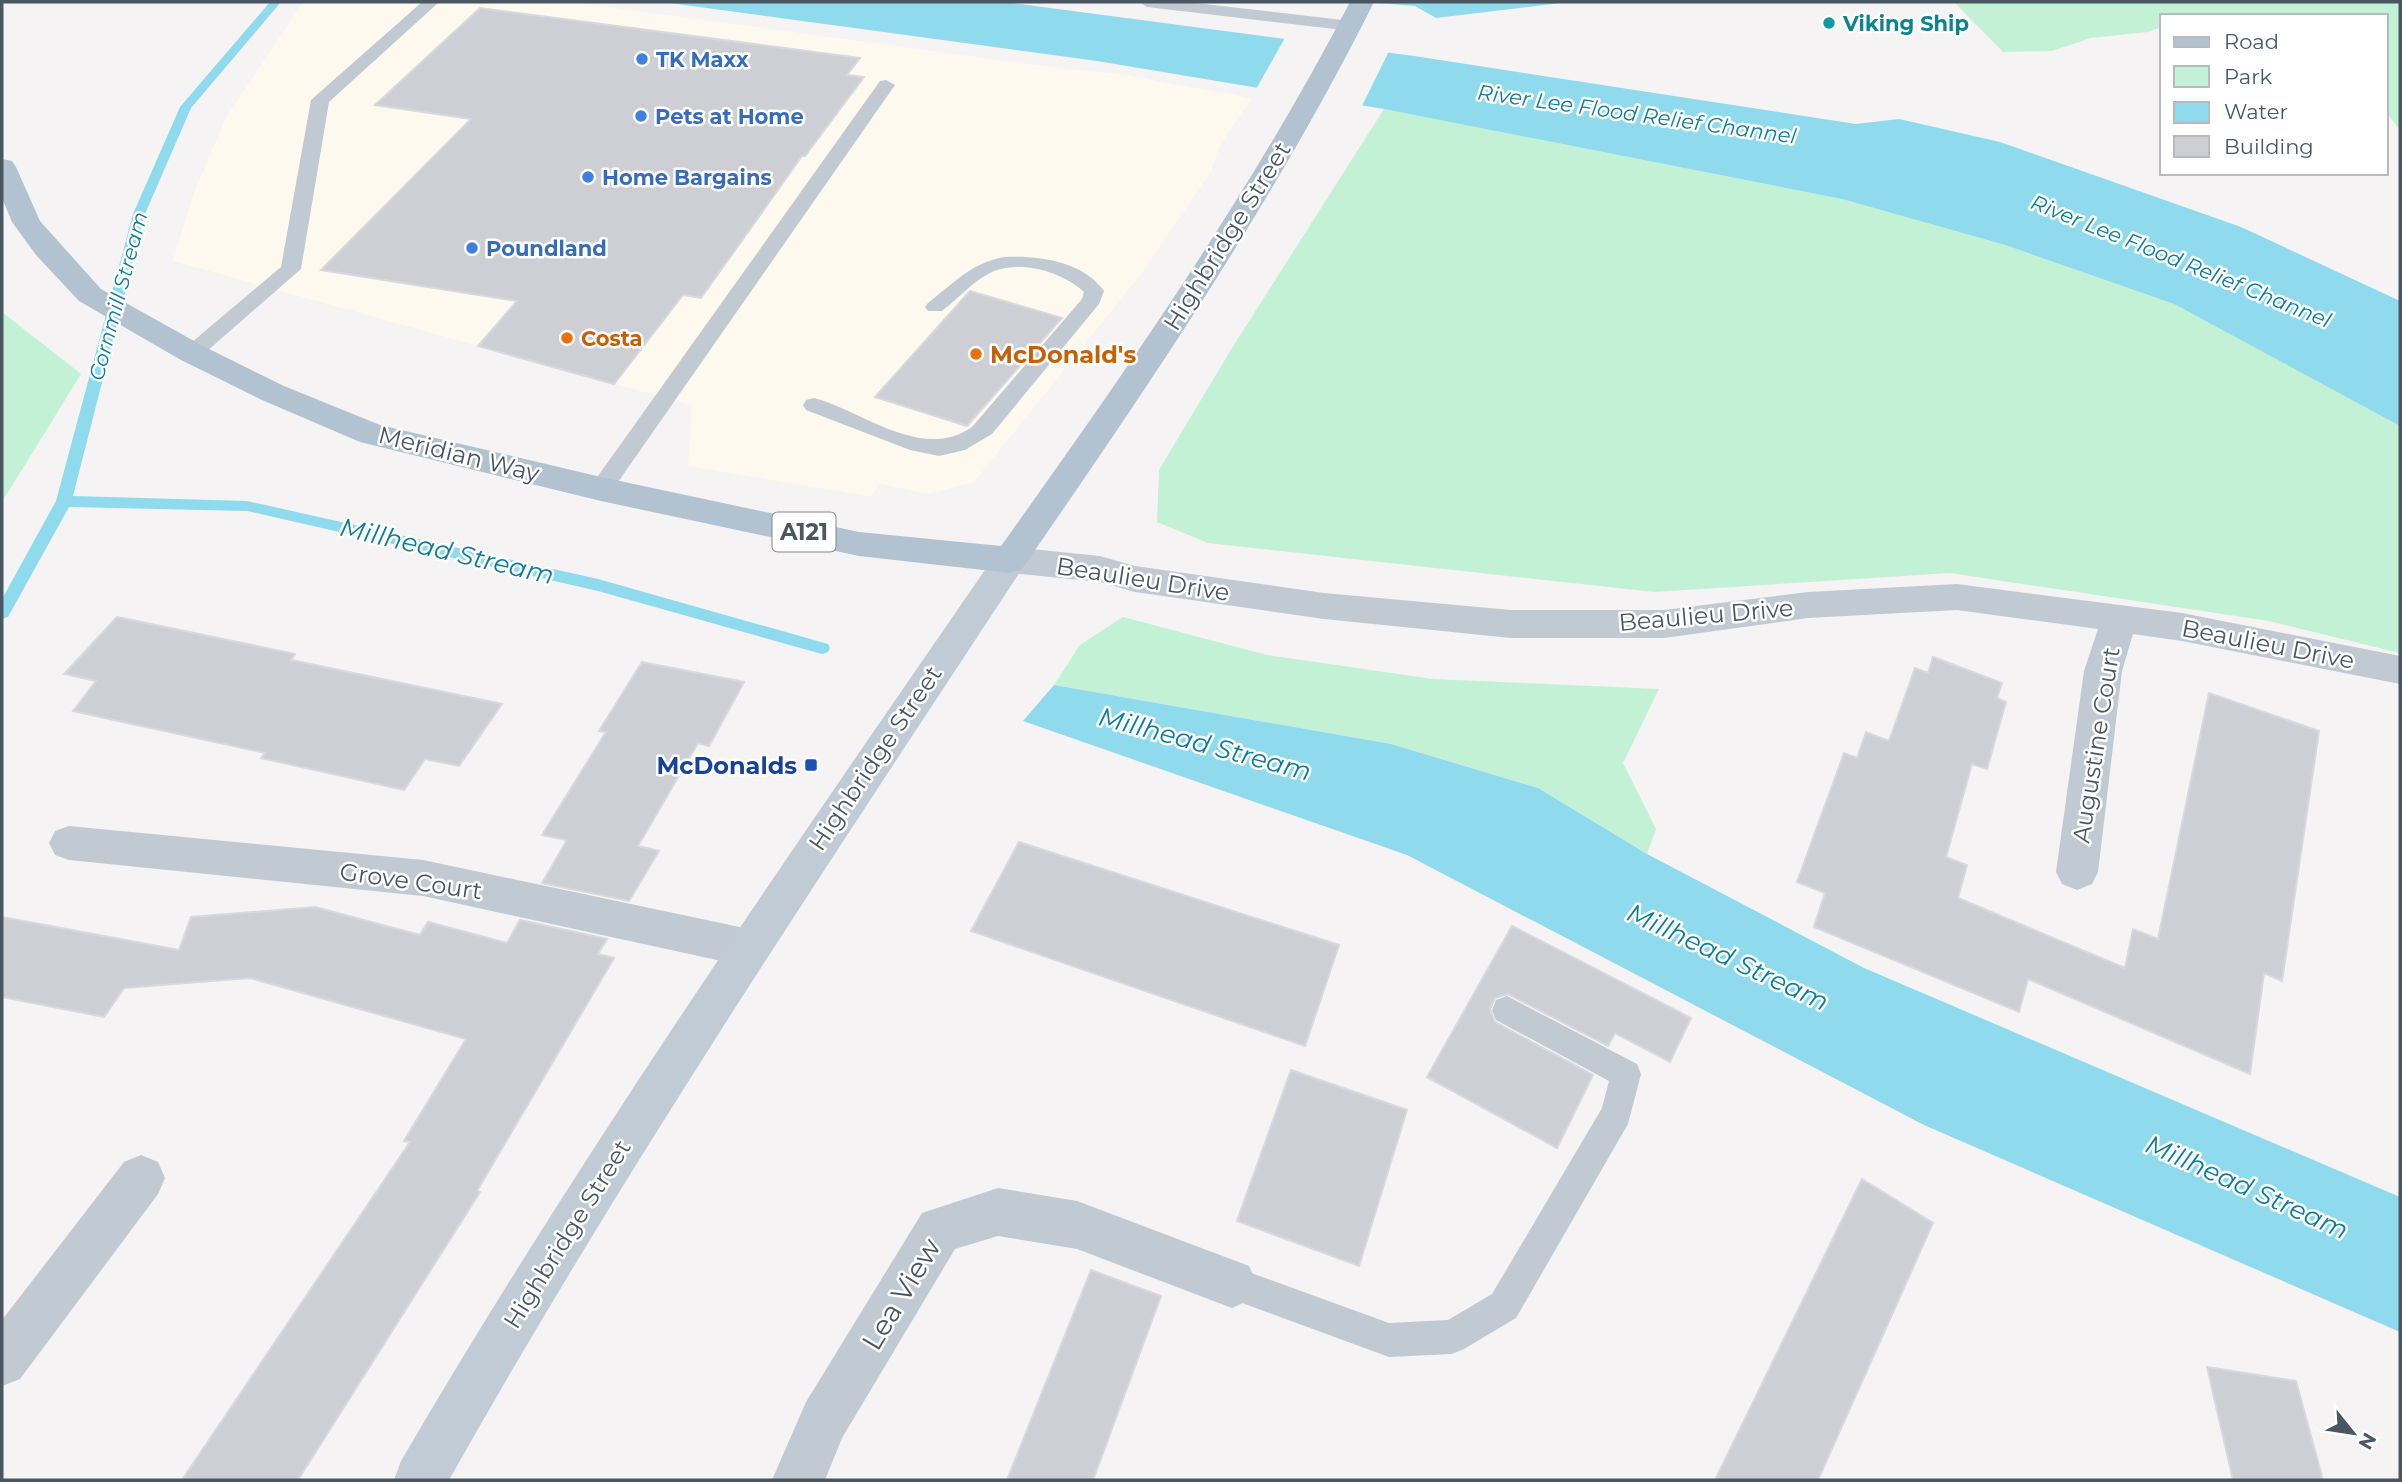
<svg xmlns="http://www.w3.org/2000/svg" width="2402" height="1482" viewBox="0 0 2402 1482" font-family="Montserrat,sans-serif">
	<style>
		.commercial { fill: #fdf9ef }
		.green { fill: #c3f1d5 }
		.water { fill: #90daee }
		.pier { fill: #f5f3f3 }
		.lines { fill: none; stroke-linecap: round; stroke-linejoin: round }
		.stream { fill: #90daee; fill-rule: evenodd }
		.building { fill: #cdcfd5; stroke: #d7d9de; stroke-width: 2 }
		.lane { fill: #c1cad2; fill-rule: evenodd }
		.street { fill: #c1cad2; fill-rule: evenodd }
		.secondary { fill: #c1cbd6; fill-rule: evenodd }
		.primary { fill: #b3c2d1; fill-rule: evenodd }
		.culture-dot { fill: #0f9aa8; stroke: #fff; stroke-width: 2.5 }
		.shop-dot { fill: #3f7fe0; stroke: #fff; stroke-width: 2.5 }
		.food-dot { fill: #e8710a; stroke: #fff; stroke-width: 2.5 }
		.transit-dot { fill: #1a4fb4; stroke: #fff; stroke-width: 2.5 }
		.labels { text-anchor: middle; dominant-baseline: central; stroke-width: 5; stroke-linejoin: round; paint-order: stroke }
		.far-culture-label { font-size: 21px; font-weight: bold; fill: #0d838f; stroke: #fff; text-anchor: start }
		.far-shop-label { font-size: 21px; font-weight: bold; fill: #366cbe; stroke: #fff; text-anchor: start }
		.far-water-label { font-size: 21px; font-style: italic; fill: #0c7c9b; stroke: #fff }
		.far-food-label { font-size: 21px; font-weight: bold; fill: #c56008; stroke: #fff; text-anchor: start }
		.shield { fill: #fff; stroke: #808990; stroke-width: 2 }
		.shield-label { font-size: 23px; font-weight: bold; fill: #4a5661 }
		.street-label { font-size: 24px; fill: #4a5661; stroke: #fff }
		.food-label { font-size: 24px; font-weight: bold; fill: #c56008; stroke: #fff; text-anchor: start }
		.transit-label { font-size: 24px; font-weight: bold; fill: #164399; stroke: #fff; text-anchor: end }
		.water-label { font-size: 26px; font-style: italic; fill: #0c7c9b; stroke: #fff }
		.near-street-label { font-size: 28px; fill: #4a5661; stroke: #fff }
	</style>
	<rect width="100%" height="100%" fill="#f5f3f3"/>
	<!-- commercial -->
	<polygon class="commercial" points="303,2 572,2 1058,68 1119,74 1252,98 1219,147 1211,172 1141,274 974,482 929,494 880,484 871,497 688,466 691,405 173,261 193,195 226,117"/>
	<!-- green -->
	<g class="green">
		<polygon points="1954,2 2400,2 2400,130 2386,112 2386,16 2162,16 2162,27 2148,32 2091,38 2052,51 2003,52"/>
		<polygon points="1384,109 1842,199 2005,245 2174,304 2400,426 2400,653 2269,621 1950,573 1654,592 1208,543 1157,522 1159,470 1232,348"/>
		<polygon points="2,312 81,374 2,502"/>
		<polygon points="1123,617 1267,655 1433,679 1659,689 1623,763 1656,829 1647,854 1538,788 1391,744 1054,685 1080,645"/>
	</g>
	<!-- water -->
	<g class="water">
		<polygon points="662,2 1005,2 1414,56 1856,124 1899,119 2000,142 2241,227 2400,301 2400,426 2174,304 2005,245 1842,199 1384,109 1097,61"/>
		<polygon points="1367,2 1569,2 1436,18 1415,6"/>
		<polygon points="1054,685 1391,744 1538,788 1647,854 1864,968 2400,1197 2400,1332 1924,1125 1407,855 1023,721"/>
	</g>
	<!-- pier -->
	<polygon class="pier" points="1286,36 1390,49 1361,108 1255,91"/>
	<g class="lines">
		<!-- stream -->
		<polygon class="stream" points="270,2 281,2 191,108 145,214 73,496 247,501 598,579 828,644 830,648 828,652 822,654 598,591 247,511 69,507 8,617 2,619 2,599 56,501 133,214 180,107"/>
	</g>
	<!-- building -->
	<g class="building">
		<polygon points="480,8 860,58 847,75 864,77 805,156 802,156 701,298 683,295 614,384 478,346 517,301 321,270 471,119 375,105"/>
		<polygon points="970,291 1062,318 967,426 875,397"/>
		<polygon points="117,617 295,654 291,660 502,704 459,766 425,759 404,790 261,758 265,753 73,711 96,681 64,674"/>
		<polygon points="1933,657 2002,683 1997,698 2006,702 1987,769 1972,764 1946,857 1967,865 1958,898 2125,968 2133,929 2158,939 2209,693 2319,731 2282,981 2264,973 2250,1074 2028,979 2019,1012 1814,927 1825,893 1797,882 1844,753 1857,758 1866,732 1889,741 1915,668 1928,673"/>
		<polygon points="642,662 744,682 709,746 698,743 638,846 659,851 629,901 542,883 567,840 542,835 606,732 599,731"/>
		<polygon points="1019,842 1339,945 1305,1046 971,931"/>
		<polygon points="315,907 420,935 428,922 507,943 520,920 607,939 598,954 614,958 477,1191 480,1192 298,1480 182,1480 410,1142 404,1141 466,1039 250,978 124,988 104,1017 2,997 2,917 179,950 191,917"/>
		<polygon points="1512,926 1691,1018 1670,1062 1615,1033 1608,1046 1508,994 1495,998 1490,1009 1495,1022 1593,1075 1557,1148 1427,1077"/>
		<polygon points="1291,1070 1407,1110 1359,1266 1237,1221"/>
		<polygon points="1862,1179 1933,1223 1818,1480 1715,1480"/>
		<polygon points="1091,1270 1161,1296 1093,1480 1007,1480"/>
		<polygon points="2207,1367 2296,1381 2323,1480 2233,1480"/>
	</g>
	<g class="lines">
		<!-- lane -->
		<g class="lane">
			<polygon points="422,2 438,3 329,102 301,269 199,358 185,358 181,353 185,348 281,267 311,100"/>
			<polygon points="1139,2 1187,2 1351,21 1359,26 1351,31 1147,7"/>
			<polygon points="886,80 895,85 609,495 593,495 590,489 593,483 880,81"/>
			<path d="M1004,257C1038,255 1083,261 1104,291L1099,304L992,434L965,450L939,456L910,450L806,410L803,405L806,400L814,398C863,411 922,462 972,427L1082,299L1084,292C1062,271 1018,259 990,273C972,282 958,299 942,311H928L925,307L928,303C954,283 971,263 1004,257Z"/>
			<polygon points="1507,996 1637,1064 1641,1074 1628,1124 1516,1318 1464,1349 1452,1354 1389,1357 1220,1295 1215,1283 1220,1271 1232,1266 1389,1323 1448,1320 1492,1294 1602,1108 1609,1081 1496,1020 1492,1010 1496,1000"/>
		</g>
		<!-- street -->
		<g class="street">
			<polygon points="1010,547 1100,556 1135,566 1324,593 1511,610 1664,610 1808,592 1957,584 2182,613 2400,656 2400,684 2182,641 2133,634 2122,671 2098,872 2092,884 2077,890 2062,884 2056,872 2084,671 2098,629 1957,610 1808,618 1664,638 1511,638 1324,619 1135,592 1100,582 1010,573 998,569 993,560 998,551"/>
			<polygon points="69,826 423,860 749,929 764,935 770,948 764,961 749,967 423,896 69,860 55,855 49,843 55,831"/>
			<polygon points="141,1155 158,1162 165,1178 158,1194 20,1379 2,1386 2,1320 124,1162"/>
			<polygon points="998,1188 1077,1201 1249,1266 1257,1283 1249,1300 1232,1308 1077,1249 998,1236 955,1249 842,1438 825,1480 772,1480 806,1402 922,1213"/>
		</g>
		<!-- secondary -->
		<path class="secondary" d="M1010,547L1022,551L1027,560L1022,569C825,869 625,1167 449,1480H394L401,1461C584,1148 792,850 998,551Z"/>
		<!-- primary -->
		<path class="primary" d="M1350,2H1374C1274,202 1149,385 1022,569L1010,573L859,556L601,501L360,442L262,400L181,360L79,301L36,255L12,222L2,198V159L12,161L16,167L40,221L101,289L203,346L284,386L380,425L601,477L859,532L1001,546C1127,370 1250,194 1350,2Z"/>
	</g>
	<!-- markers -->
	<circle class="culture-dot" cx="1829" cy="23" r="7"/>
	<g class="shop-dot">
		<circle cx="642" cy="59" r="7"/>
		<circle cx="641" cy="116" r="7"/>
		<circle cx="588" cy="177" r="7"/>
		<circle cx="472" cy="248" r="7"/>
	</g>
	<g class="food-dot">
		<circle cx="567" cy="338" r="7"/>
		<circle cx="976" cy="354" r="7"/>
	</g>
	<rect class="transit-dot" x="804" y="758" width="14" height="14" rx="3.5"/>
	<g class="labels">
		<!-- far-culture labels -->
		<g class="far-culture-label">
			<text x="1843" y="23">Viking Ship</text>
		</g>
		<!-- far-shop labels -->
		<g class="far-shop-label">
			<text x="656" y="59">TK Maxx</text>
			<text x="655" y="116">Pets at Home</text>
			<text x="602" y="177">Home Bargains</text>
			<text x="486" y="248">Poundland</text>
		</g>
		<!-- far-water labels -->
		<g class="far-water-label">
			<text transform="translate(1637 114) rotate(8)">River Lee Flood Relief Channel</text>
			<text transform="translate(2181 261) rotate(22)">River Lee Flood Relief Channel</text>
			<text transform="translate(118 296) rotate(-75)">Cornmill Stream</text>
		</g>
		<!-- far-food labels -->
		<g class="far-food-label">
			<text x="581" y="338">Costa</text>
		</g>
		<!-- shield labels -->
		<rect class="shield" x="772.5" y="512.5" width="63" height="39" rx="5"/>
		<g class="shield-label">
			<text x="804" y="532">A121</text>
		</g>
		<!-- street labels -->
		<g class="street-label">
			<text transform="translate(1227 236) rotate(-58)">Highbridge Street</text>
			<text transform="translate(459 454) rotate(14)">Meridian Way</text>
			<text transform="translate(1143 579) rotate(9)">Beaulieu Drive</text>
			<text transform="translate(1706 615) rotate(-5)">Beaulieu Drive</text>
			<text transform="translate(2268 644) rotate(11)">Beaulieu Drive</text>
			<text transform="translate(2096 745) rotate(-81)">Augustine Court</text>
			<text transform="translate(875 758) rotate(-56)">Highbridge Street</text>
			<text transform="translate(411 881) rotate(8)">Grove Court</text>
			<text transform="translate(567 1234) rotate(-58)">Highbridge Street</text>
		</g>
		<!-- food labels -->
		<g class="food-label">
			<text x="990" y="354">McDonald's</text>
		</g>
		<!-- transit labels -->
		<g class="transit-label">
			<text x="797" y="765">McDonalds</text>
		</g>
		<!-- water labels -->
		<g class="water-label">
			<text transform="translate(447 551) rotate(13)">Millhead Stream</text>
			<text transform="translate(1205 744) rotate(15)">Millhead Stream</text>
			<text transform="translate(1728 957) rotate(25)">Millhead Stream</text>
			<text transform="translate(2247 1187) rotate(24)">Millhead Stream</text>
		</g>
		<!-- near-street labels -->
		<g class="near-street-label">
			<text transform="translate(901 1294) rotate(-59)">Lea View</text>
		</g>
	</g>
	<!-- border -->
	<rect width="2402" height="1482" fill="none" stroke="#4a5661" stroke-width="7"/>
	<!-- legend -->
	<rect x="2160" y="14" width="228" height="161" fill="#ffffff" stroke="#b7bbc0" stroke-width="2"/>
	<rect x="2174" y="37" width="35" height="10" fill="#b3c2d1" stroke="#b7bbc0" stroke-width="2"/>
	<text x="2224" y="49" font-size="21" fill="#4a5661">Road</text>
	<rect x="2174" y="66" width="35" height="21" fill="#c3f1d5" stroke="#b7bbc0" stroke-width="2"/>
	<text x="2224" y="84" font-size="21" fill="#4a5661">Park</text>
	<rect x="2174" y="102" width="35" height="21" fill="#90daee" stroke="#b7bbc0" stroke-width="2"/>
	<text x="2224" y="119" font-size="21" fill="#4a5661">Water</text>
	<rect x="2174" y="136" width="35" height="21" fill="#cdcfd5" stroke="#b7bbc0" stroke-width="2"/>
	<text x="2224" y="154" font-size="21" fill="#4a5661">Building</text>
	<!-- north arrow -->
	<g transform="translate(2353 1433) rotate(120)" stroke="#ffffff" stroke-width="5" paint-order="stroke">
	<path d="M0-5L12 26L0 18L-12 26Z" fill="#4a5661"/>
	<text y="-10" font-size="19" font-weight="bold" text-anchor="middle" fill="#4a5661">N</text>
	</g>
</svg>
